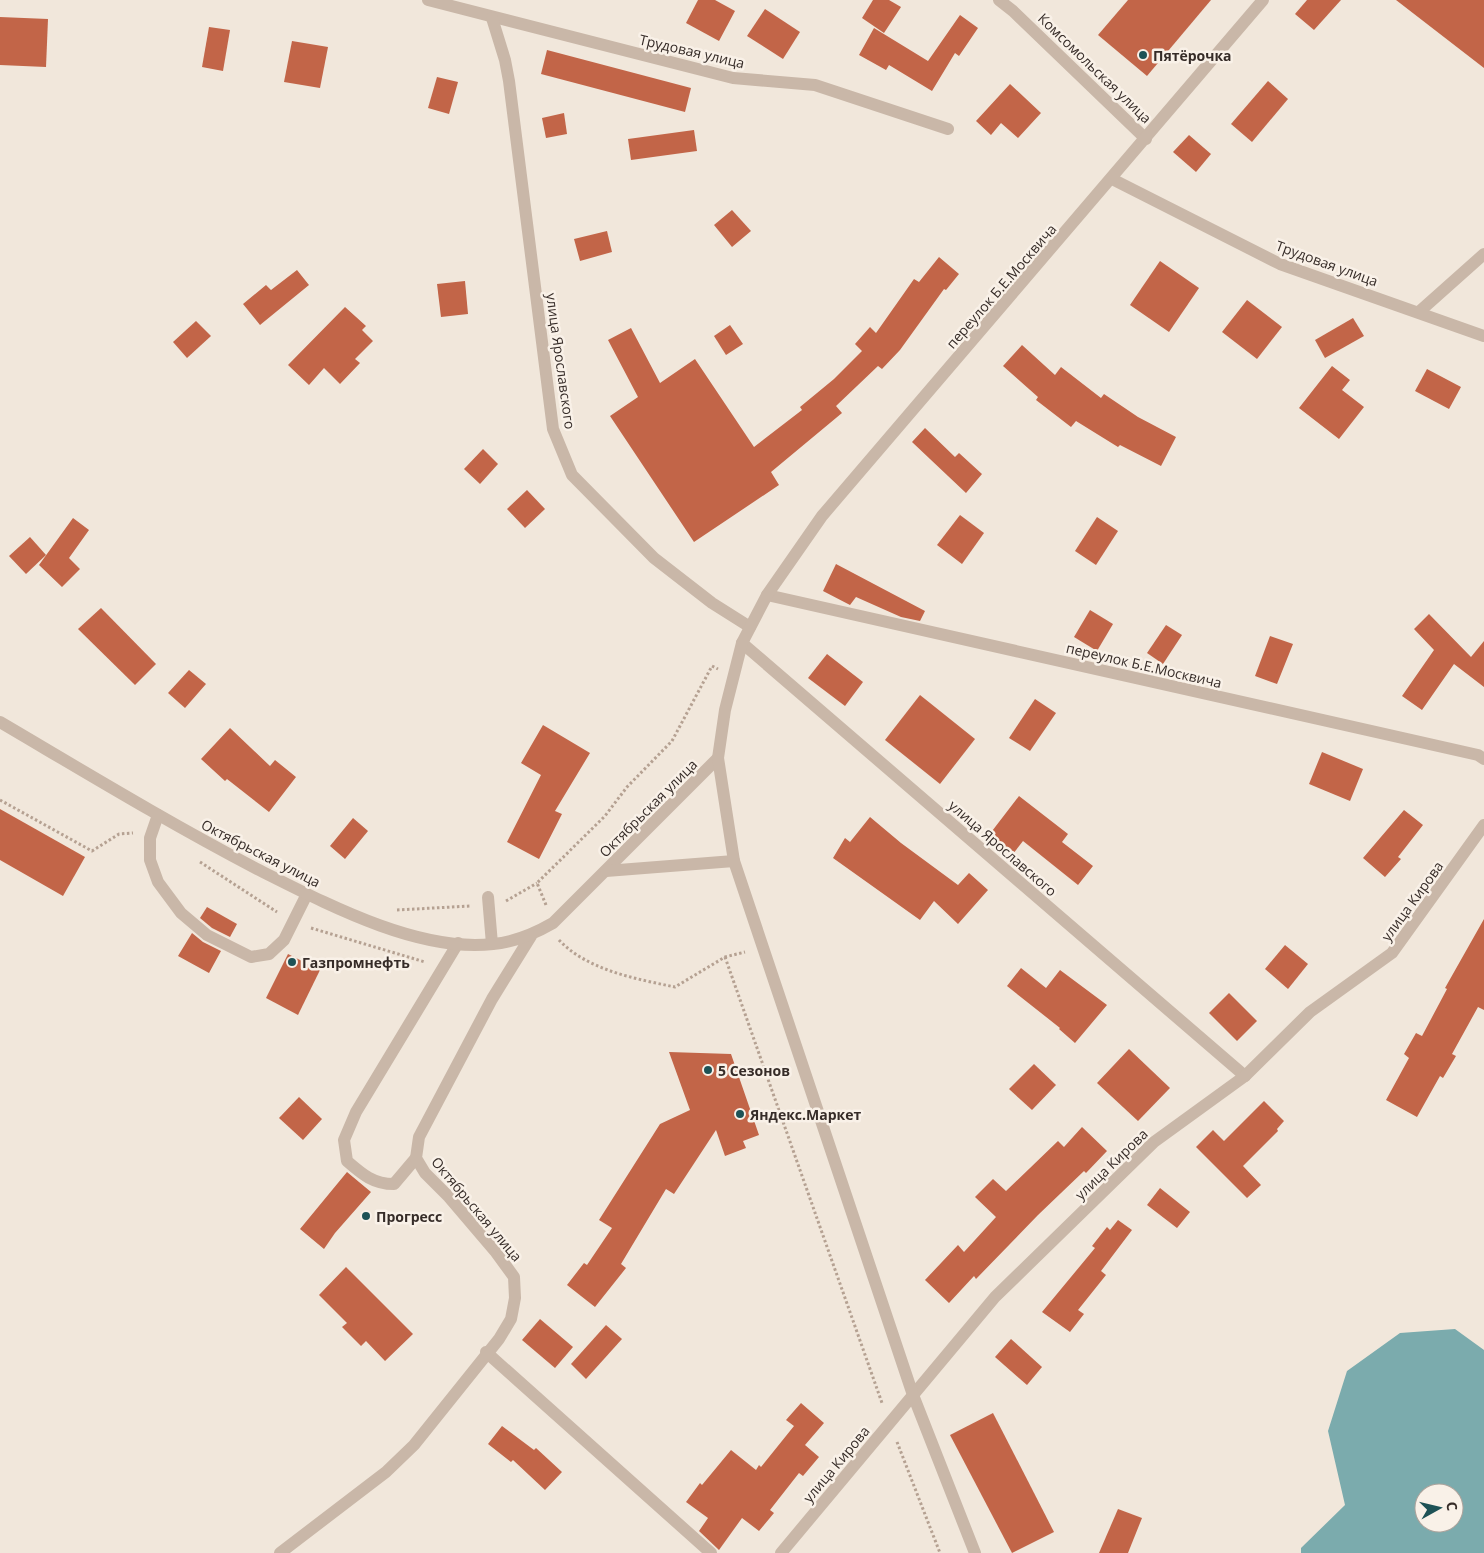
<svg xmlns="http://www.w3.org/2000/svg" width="1484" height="1553" viewBox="0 0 1484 1553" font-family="'Open Sans',sans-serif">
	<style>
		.water { fill: #7babad; fill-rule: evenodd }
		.building { fill: #c26548 }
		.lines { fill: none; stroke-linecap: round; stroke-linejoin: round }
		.path { stroke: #b5a192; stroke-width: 3; stroke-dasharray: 2.5 2.5; stroke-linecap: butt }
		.service { stroke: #c9b7a8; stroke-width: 12 }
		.minor { stroke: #c9b7a8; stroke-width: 12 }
		.tertiary { stroke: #c9b7a8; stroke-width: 12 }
		.poi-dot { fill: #1e5256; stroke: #f9f1e8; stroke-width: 2 }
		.labels { text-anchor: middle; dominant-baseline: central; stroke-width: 5; stroke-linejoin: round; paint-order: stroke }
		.street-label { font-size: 14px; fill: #362c28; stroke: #f9f1e8 }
		.poi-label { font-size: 14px; font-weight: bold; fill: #362c28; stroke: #f9f1e8; text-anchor: start }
	</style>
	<rect width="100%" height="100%" fill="#f1e7db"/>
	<!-- water -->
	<path class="water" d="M1455,1329L1484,1350V1553H1301V1548L1345,1505L1328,1431L1347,1371L1400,1333ZM1424,1493H1454V1523H1424Z"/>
	<!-- building -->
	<g class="building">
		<polygon points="698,0 715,0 735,11 719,41 686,23"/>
		<polygon points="873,0 889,0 901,7 884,33 862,18"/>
		<polygon points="1128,0 1211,0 1147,76 1098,35"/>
		<polygon points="1307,0 1341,0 1314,30 1295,14"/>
		<polygon points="1396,0 1484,0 1484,68"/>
		<polygon points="765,9 800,32 783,59 747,36"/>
		<polygon points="960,15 978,28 959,56 955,53 932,91 889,65 886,70 859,55 874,28 928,61"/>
		<polygon points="0,17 48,19 46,67 0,65"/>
		<polygon points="209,27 230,30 223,71 202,67"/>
		<polygon points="292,41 328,47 320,88 284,82"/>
		<polygon points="547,50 691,88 685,112 541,74"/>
		<polygon points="437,77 458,82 449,114 428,108"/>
		<polygon points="1268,81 1288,99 1252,142 1231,124"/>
		<polygon points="1010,84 1041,113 1018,138 1001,123 991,135 976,121"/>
		<polygon points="564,113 567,134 546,138 542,118"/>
		<polygon points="694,130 697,151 631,160 628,139"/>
		<polygon points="1189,135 1211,154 1196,172 1173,152"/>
		<polygon points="732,210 751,231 732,247 714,225"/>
		<polygon points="607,231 612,252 580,261 574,239"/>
		<polygon points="939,257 959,274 946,290 944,289 900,350 882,369 878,366 836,406 842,413 771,472 779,485 694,542 610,416 638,397 608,340 631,328 660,383 695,359 754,447 802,410 800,407 834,379 862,351 855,344 870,327 876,333 914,279 919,282"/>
		<polygon points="1160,261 1199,288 1169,332 1130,305"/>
		<polygon points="297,270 309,285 260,325 243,304 266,285 271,290"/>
		<polygon points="465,281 468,314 441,317 437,284"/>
		<polygon points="1247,300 1282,327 1257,359 1222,332"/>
		<polygon points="345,307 366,326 362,330 373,341 355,359 360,363 340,384 324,368 309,385 288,365"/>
		<polygon points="1353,318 1364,336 1325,358 1315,340"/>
		<polygon points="196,321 211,336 187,358 173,342"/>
		<polygon points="730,325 743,344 726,355 714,336"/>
		<polygon points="1022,345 1055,375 1061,367 1101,398 1104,394 1138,417 1176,437 1161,466 1120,445 1118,447 1076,421 1071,427 1036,400 1038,397 1003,366"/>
		<polygon points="1332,366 1350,380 1342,390 1364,407 1339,439 1299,408"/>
		<polygon points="1427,369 1461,387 1449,409 1415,391"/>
		<polygon points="925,428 955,457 959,453 982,474 966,493 912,442"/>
		<polygon points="483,449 498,464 480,484 464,469"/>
		<polygon points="527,490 545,509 525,528 507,509"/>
		<polygon points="960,515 984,533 962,564 937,545"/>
		<polygon points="1097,517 1118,531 1096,565 1075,551"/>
		<polygon points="73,518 89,530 69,558 80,569 62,587 39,565"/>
		<polygon points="30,537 46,555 26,574 9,556"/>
		<polygon points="836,564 925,611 920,621 901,617 856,597 850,605 823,591"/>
		<polygon points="101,608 156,664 135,685 78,629"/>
		<polygon points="1090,610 1113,624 1097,651 1074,637"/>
		<polygon points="1429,614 1471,657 1484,641 1484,687 1454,664 1422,710 1402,696 1434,650 1414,629"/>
		<polygon points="1166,625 1182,635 1163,664 1147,653"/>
		<polygon points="1270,636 1293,644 1277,684 1255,676"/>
		<polygon points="827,654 863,682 845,706 808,678"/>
		<polygon points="189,670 206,684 185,708 168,693"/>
		<polygon points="920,695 975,739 940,784 885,740"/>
		<polygon points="1035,699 1056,713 1030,751 1009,738"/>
		<polygon points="543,725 590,753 555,811 562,814 539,859 507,842 541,775 521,763"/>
		<polygon points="230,728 270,766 275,760 296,777 269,812 227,779 225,781 201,759"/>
		<polygon points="1322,752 1363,769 1350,801 1309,784"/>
		<polygon points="1019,796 1068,834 1062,842 1093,866 1078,885 1023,841 1013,854 989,835"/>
		<polygon points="0,809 85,857 63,896 0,860"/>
		<polygon points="1404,810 1423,825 1398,857 1401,859 1385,877 1363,858"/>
		<polygon points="870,817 901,843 958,885 969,873 988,890 958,924 934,901 920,920 833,858 845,838 850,842"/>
		<polygon points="353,818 368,831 345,859 330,846"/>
		<polygon points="207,907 237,924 230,937 212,928 200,918"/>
		<polygon points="1484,919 1484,1010 1478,1007 1452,1054 1456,1056 1443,1078 1440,1076 1417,1117 1386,1100 1409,1058 1404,1054 1416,1033 1422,1036 1447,989 1445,988"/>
		<polygon points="192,933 203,942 221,951 209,973 178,956"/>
		<polygon points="1285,945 1308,964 1288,989 1265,969"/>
		<polygon points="288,954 320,970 298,1015 266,998"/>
		<polygon points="1021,968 1046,988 1060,970 1107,1005 1075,1043 1059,1029 1060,1028 1007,986"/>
		<polygon points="1229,993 1257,1021 1237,1041 1209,1013"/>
		<polygon points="1129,1049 1170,1088 1138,1121 1097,1083"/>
		<polygon points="669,1052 731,1054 759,1135 743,1141 746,1148 725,1156 716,1130 674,1194 666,1189 621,1264 626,1268 595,1307 567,1285 584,1263 587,1265 612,1228 599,1220 660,1124 690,1110"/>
		<polygon points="1034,1064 1056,1085 1032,1110 1009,1089"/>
		<polygon points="299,1097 322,1119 303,1140 279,1118"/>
		<polygon points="1264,1101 1284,1121 1277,1129 1278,1131 1243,1166 1261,1185 1247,1198 1196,1147 1213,1130 1224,1141"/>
		<polygon points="1082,1127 1107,1151 1086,1173 1084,1171 1038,1215 976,1279 974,1276 949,1303 925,1280 958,1245 964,1252 996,1217 975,1197 993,1179 1006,1191 1058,1141 1064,1147"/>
		<polygon points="347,1172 371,1192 335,1233 324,1249 300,1229"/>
		<polygon points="1160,1188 1190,1212 1177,1228 1147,1205"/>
		<polygon points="1118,1220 1132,1230 1101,1271 1106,1275 1078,1310 1084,1314 1070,1332 1042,1312 1095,1248 1092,1246 1107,1227 1110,1230"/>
		<polygon points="346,1267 413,1334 385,1361 366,1341 361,1346 342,1327 347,1323 319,1295"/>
		<polygon points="540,1319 573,1347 555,1368 522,1340"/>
		<polygon points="606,1325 622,1339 586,1379 571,1364"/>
		<polygon points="1011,1339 1042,1367 1027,1385 995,1357"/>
		<polygon points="801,1403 824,1423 805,1445 819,1457 803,1476 799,1473 770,1510 774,1513 759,1531 742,1518 719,1550 699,1531 708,1518 686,1502 700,1483 702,1485 731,1450 756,1470 759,1465 761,1467 794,1426 786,1420"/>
		<polygon points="993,1413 1054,1532 1012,1553 950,1435"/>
		<polygon points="502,1426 534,1450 536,1448 562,1472 545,1490 513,1460 511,1462 488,1444"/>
		<polygon points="1118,1509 1142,1518 1128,1553 1099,1553"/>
	</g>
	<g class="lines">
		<!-- path -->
		<g class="path">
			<polyline points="0,800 92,851 119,834 133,833"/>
			<polyline points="200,862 277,912"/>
			<polyline points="506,901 537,883"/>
			<polyline points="546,905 537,883 605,816 627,787 672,741 712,666 718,669"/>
			<polyline points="397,910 470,906"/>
			<polyline points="311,928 425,962"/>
			<path d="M559,940C587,970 636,979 675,987L725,957L745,952"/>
			<polyline points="725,957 882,1403"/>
			<polyline points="897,1442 940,1553"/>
		</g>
		<!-- service -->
		<g class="service">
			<polyline points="1420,311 1484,254"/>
			<polyline points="158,815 150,838 150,860 158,882 181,913 207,935 251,957 269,954 284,940 307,894"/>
			<polyline points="488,897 492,944"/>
			<path d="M416,1158L394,1184C373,1184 362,1174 347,1161L344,1140L356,1112L458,943"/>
			<polyline points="486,1352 711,1553"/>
		</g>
		<!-- minor -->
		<g class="minor">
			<polyline points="428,0 733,78 815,85 948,129"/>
			<polyline points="999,0 1013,11 1146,139"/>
			<polyline points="492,18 505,60 509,81 553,429 572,475 654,558 712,603 750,627"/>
			<polyline points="1112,179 1280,264 1484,336"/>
			<polyline points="767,595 1478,755 1484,759"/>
			<polyline points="742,643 1245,1076"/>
			<polyline points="280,1553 386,1472 414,1445 499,1339 511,1319 515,1298 514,1277 495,1251 449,1197 425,1173 416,1158 419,1137 492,999 531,936"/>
			<polyline points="781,1553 995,1297 1154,1142 1245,1076 1310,1012 1392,953 1484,825"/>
		</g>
		<!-- tertiary -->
		<g class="tertiary">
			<path d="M0,722C85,772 169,823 257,869C323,902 417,953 493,944C515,942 534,934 553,923L718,758"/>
			<polyline points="606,871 734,861"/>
			<polyline points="975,1553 913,1395 734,861 718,758 725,710 742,643 767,595 822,516 1263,0"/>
		</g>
	</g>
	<!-- markers -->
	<g class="poi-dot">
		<circle cx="1143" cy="55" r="5"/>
		<circle cx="292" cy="962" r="5"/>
		<circle cx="708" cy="1070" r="5"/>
		<circle cx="740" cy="1114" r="5"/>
		<circle cx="366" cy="1216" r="5"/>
	</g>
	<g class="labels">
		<!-- street labels -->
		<g class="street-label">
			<text transform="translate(692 51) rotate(13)">Трудовая улица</text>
			<text transform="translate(1095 68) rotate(44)">Комсомольская улица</text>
			<text transform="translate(1327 263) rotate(20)">Трудовая улица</text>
			<text transform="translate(1001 286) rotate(-49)">переулок Б.Е.Москвича</text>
			<text transform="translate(561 361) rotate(82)">улица Ярославского</text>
			<text transform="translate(1144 665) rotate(13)">переулок Б.Е.Москвича</text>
			<text transform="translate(648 808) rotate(-45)">Октябрьская улица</text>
			<text transform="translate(1003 848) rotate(41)">улица Ярославского</text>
			<text transform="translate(261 853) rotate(27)">Октябрьская улица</text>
			<text transform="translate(1412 901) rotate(-54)">улица Кирова</text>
			<text transform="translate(1111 1164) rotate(-44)">улица Кирова</text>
			<text transform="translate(477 1209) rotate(50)">Октябрьская улица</text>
			<text transform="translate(836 1464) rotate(-50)">улица Кирова</text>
		</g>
		<!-- poi labels -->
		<g class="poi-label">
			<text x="1153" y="55">Пятёрочка</text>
			<text x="302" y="962">Газпромнефть</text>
			<text x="718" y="1070">5 Сезонов</text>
			<text x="750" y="1114">Яндекс.Маркет</text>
			<text x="376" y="1216">Прогресс</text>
		</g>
	</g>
	<!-- north arrow -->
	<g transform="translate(1439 1508) rotate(82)"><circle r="24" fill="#f9f1e8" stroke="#aba29b"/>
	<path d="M0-4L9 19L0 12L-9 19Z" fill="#1e5256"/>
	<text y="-8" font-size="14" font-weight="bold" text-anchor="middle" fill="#362c28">С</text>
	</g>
</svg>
